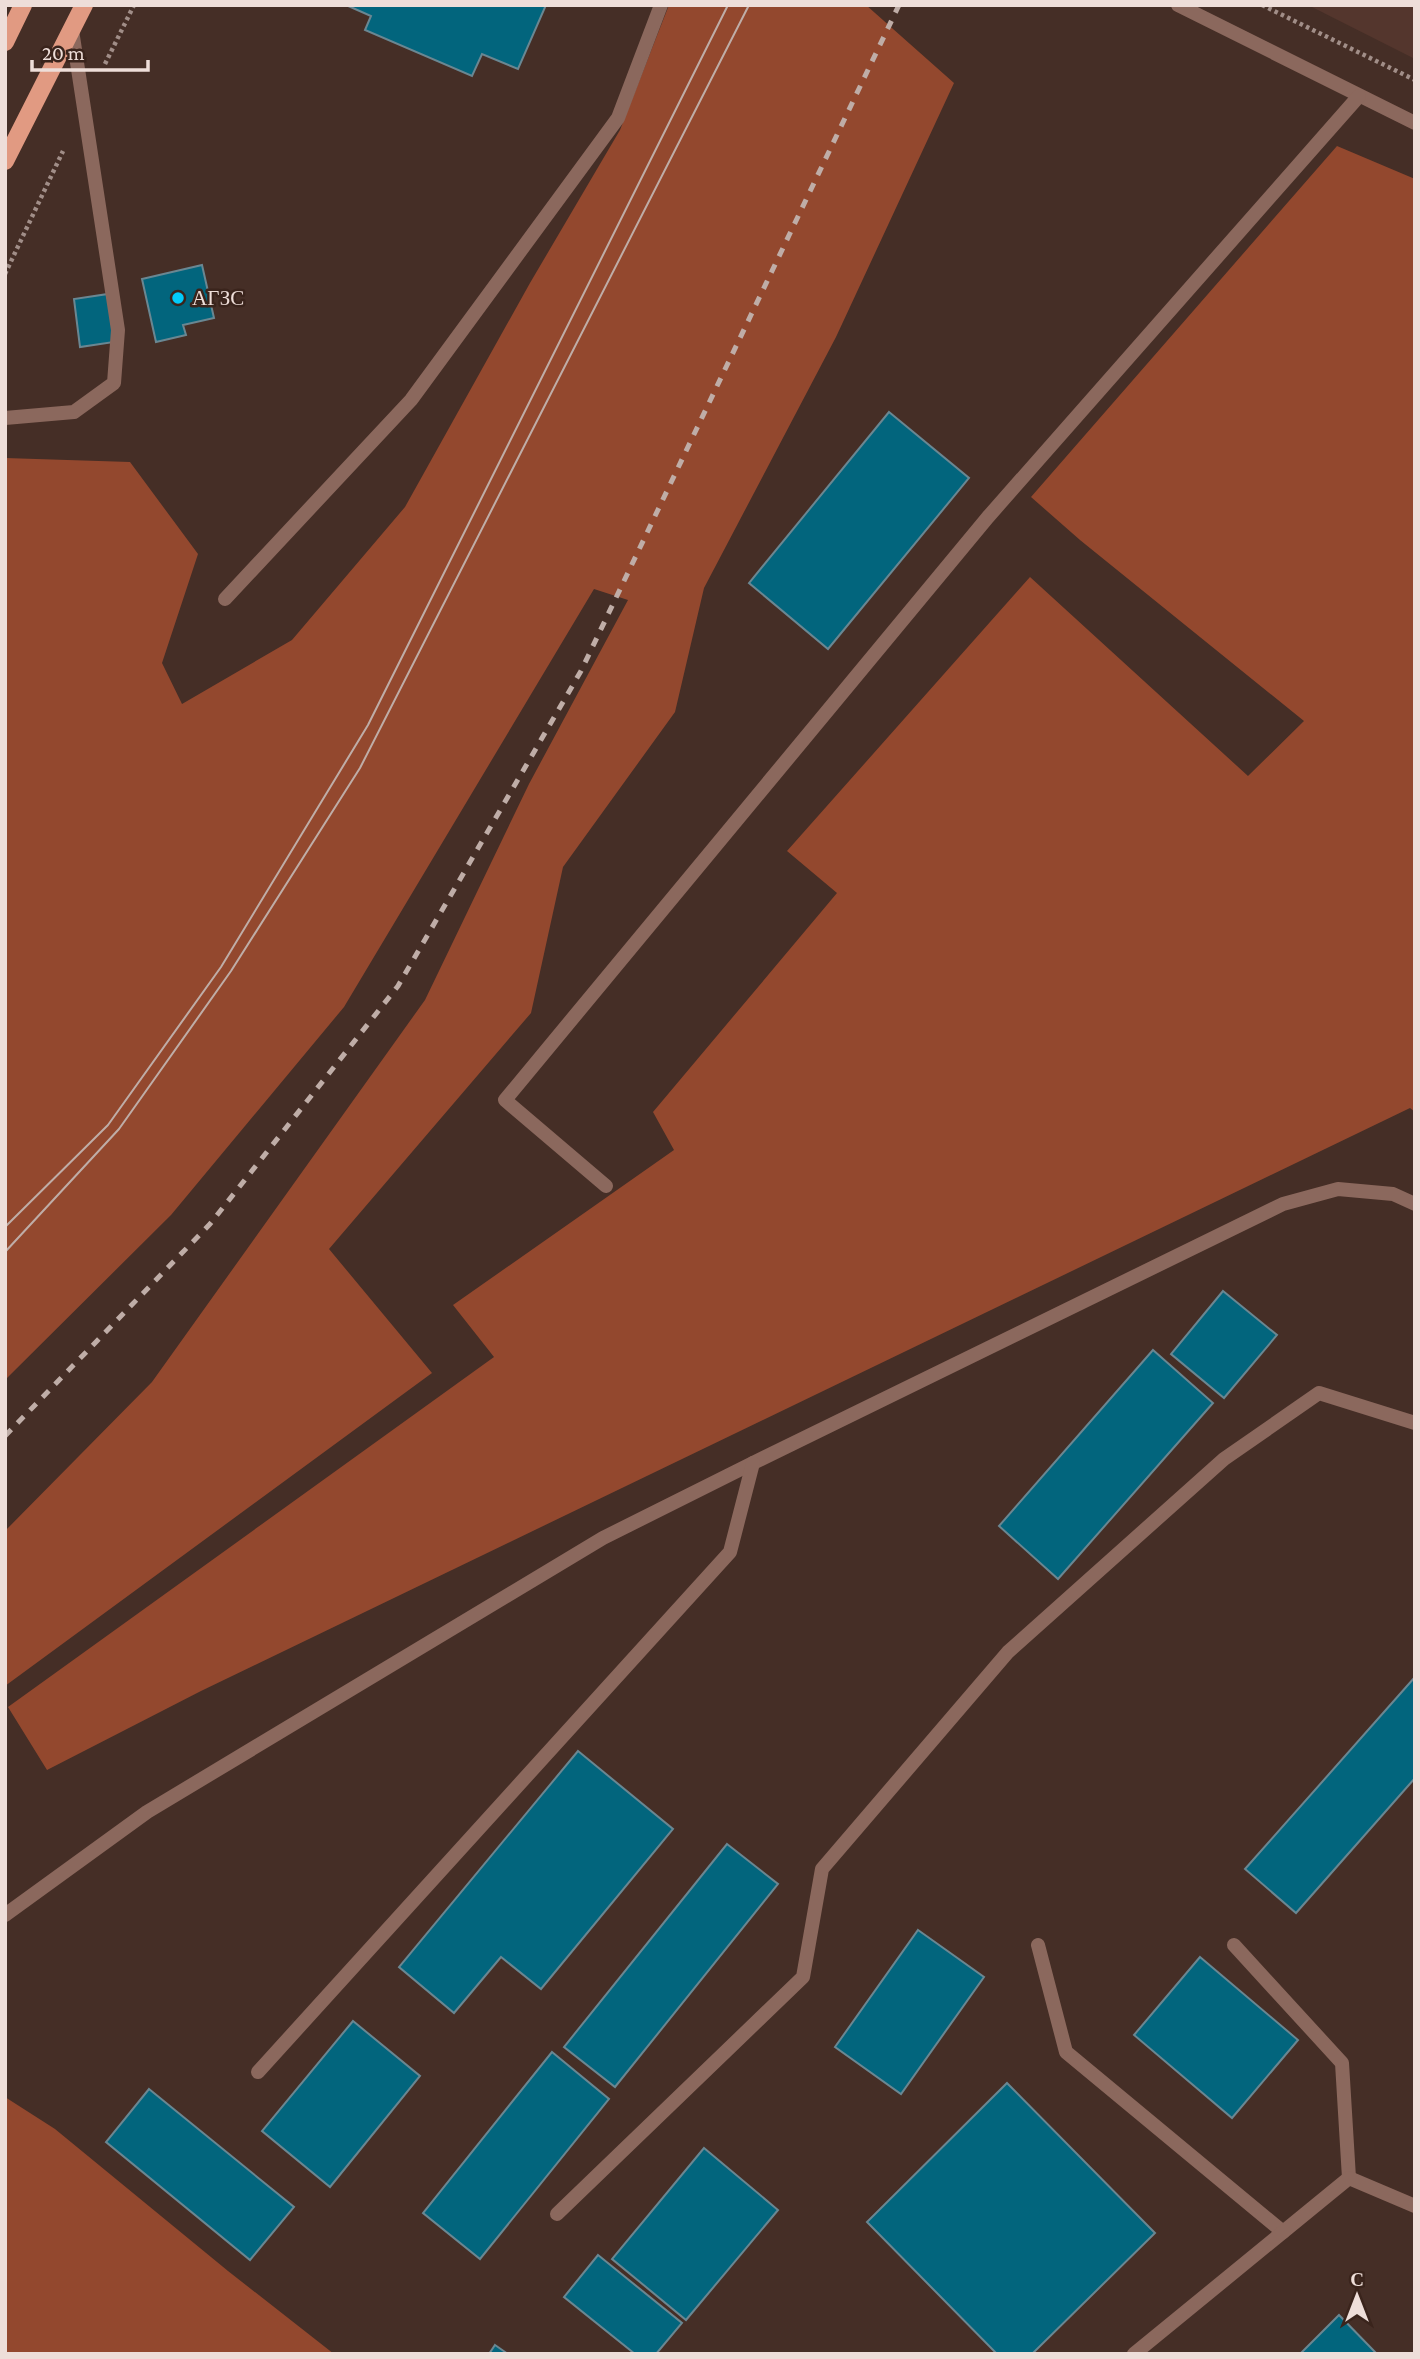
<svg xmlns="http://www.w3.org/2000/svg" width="1420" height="2359" viewBox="0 0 1420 2359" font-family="'Crimson Pro',serif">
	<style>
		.built { fill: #54362d }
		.forest { fill: #93482e }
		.building { fill: #02657d; stroke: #6a8792; stroke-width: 2 }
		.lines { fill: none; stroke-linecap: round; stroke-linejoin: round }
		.path { stroke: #a18e88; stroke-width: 4.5; stroke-dasharray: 3.5 3.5; stroke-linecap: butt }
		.lane { stroke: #8b685d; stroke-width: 14 }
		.street { stroke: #8b685d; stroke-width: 14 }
		.primary { stroke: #e19a82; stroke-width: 18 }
		.tram { stroke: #bfada7; stroke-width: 2 }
		.rail { stroke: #bfada7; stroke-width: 5; stroke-dasharray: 9 9; stroke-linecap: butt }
		.poi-dot { fill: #02cbf9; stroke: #3a241c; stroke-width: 2.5 }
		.labels { text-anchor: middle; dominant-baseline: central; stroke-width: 5; stroke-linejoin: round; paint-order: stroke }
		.poi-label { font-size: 21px; fill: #eeded9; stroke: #3a241c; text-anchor: start }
	</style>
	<rect width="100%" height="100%" fill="#452e26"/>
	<!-- built -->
	<polygon class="built" points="1308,5 1415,5 1415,59"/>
	<!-- forest -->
	<g class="forest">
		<polygon points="669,5 866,5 954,83 836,337 704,588 675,712 563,867 531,1013 329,1249 432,1373 5,1686 5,1531 152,1382 425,1000 529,784 628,600 594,589 344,1007 171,1215 5,1380 5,458 130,462 198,554 162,663 182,704 292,640 405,507 530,283 620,130"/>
		<polygon points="1337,146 1415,179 1415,1112 1410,1108 201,1691 47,1770 8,1707 494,1357 453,1305 674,1150 653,1112 837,893 787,851 1030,577 1248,776 1304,721 1080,540 1031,497"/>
		<polygon points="5,2097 55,2129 228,2271 334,2354 5,2354"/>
	</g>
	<!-- building -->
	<g class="building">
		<polygon points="346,5 546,5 518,69 482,54 472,76 365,30 371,16"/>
		<polygon points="202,265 214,318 183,325 186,335 156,342 142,279"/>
		<polygon points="108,294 114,342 80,347 74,299"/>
		<polygon points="889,412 969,478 828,649 749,583"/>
		<polygon points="1223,1291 1277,1335 1224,1398 1171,1354"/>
		<polygon points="1153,1350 1213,1403 1058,1579 999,1526"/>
		<polygon points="1415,1677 1415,1778 1296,1913 1245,1869"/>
		<polygon points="578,1751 673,1829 541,1989 501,1957 454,2013 399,1967"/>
		<polygon points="727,1844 778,1884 615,2087 564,2047"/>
		<polygon points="918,1930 984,1977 901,2094 835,2047"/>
		<polygon points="1200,1957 1298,2040 1232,2118 1134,2035"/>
		<polygon points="353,2021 420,2076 330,2187 262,2131"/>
		<polygon points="552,2052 609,2099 480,2259 423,2213"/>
		<polygon points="1007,2083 1155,2233 1032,2354 997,2354 867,2222"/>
		<polygon points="149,2089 294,2207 250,2260 106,2142"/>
		<polygon points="704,2148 778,2210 686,2320 612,2259"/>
		<polygon points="598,2255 682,2323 656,2354 635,2354 564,2297"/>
		<polygon points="1339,2315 1377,2354 1300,2354"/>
		<polygon points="495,2345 508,2354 489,2354"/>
	</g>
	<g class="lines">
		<!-- path -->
		<g class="path">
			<polyline points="1262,5 1415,80"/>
			<polyline points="105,64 134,5"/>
			<polyline points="5,274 63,151"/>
		</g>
		<!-- lane -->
		<g class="lane">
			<polyline points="5,418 74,412 114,383 118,330 72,30"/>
			<polyline points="225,599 411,400 618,118 661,5"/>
			<polyline points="5,1915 147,1812 603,1538 753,1463 1283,1204 1338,1189 1393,1194 1415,1204"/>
			<polyline points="1038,1945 1066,2052 1283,2232"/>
			<polyline points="1234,1945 1342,2063 1349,2178"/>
			<polyline points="258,2072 730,1552 753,1463"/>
			<polyline points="557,2214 803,1977 822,1869 1008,1652 1224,1459 1319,1393 1415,1423"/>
			<polyline points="1134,2354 1349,2178 1415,2206"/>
		</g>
		<!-- street -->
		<g class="street">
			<polyline points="1178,5 1415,123"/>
			<polyline points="606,1186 505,1100 988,517 1359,96"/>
		</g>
		<!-- primary -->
		<g class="primary">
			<polyline points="5,42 23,5"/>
			<polyline points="5,161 84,5"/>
		</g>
		<!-- tram -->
		<g class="tram">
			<polyline points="5,1227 108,1125 221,967 368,725 728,5"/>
			<polyline points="5,1252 119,1129 231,971 360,768 749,5"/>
		</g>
		<!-- rail -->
		<polyline class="rail" points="5,1436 210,1224 398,986 581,671 899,5"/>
	</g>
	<!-- markers -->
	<circle class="poi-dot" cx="178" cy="298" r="7"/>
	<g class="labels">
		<!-- poi labels -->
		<g class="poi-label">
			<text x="192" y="298">АГЗС</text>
		</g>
	</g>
	<!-- border -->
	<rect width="1420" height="2359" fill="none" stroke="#eeded9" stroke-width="14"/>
	<!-- north arrow -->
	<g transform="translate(1357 2296)" stroke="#3a241c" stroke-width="5" paint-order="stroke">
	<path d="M0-5L12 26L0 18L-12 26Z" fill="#eeded9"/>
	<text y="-10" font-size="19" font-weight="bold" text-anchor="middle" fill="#eeded9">С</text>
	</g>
	<!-- scale -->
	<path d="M32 60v10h116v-10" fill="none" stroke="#eeded9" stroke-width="3.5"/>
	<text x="42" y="60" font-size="21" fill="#eeded9" stroke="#3a241c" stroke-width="5" paint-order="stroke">20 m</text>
</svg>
